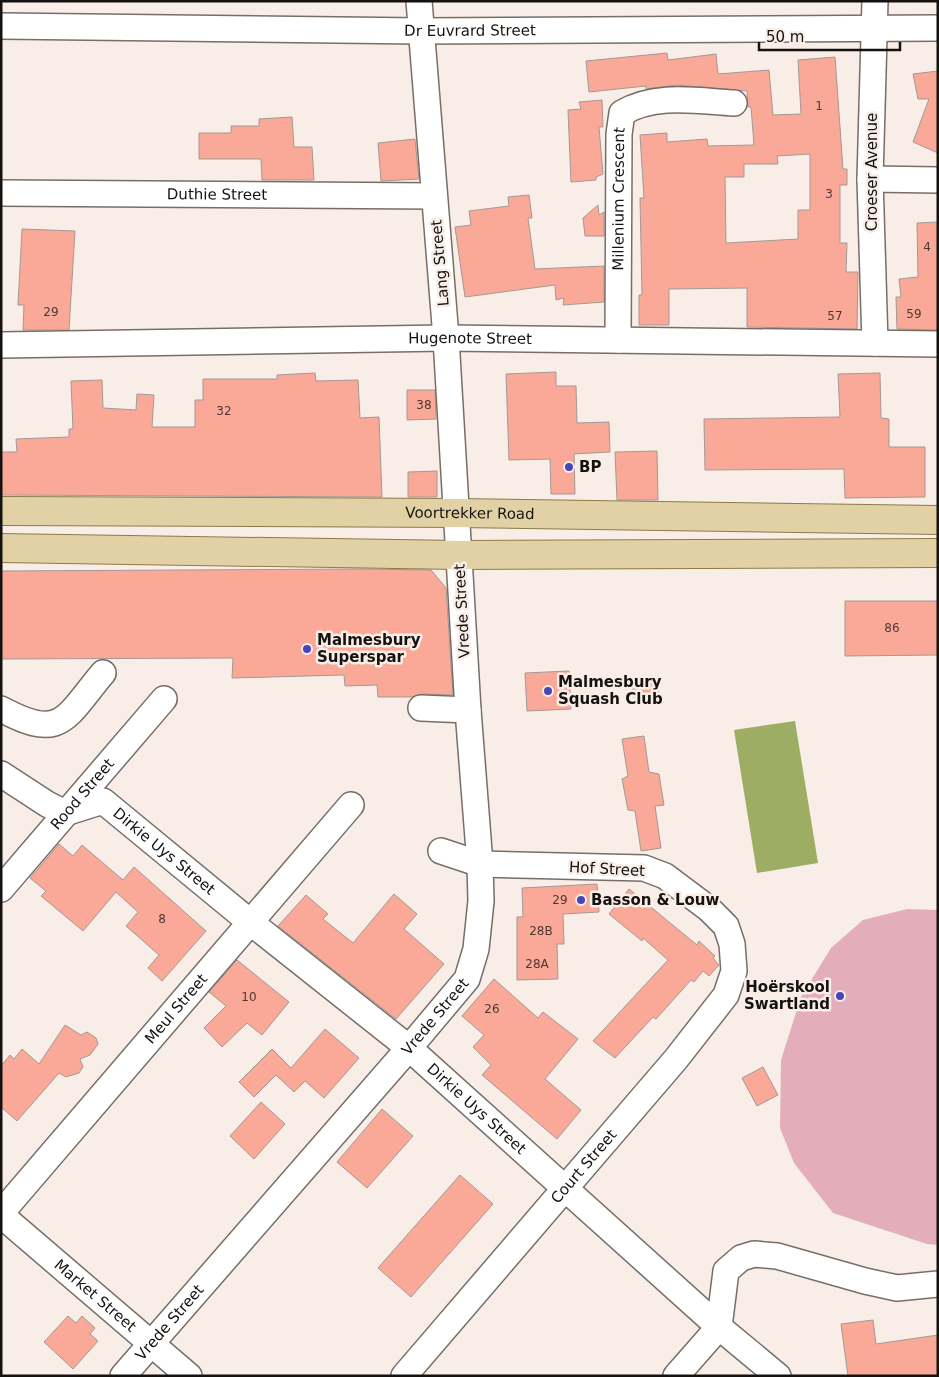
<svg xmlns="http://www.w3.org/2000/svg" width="939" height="1377" viewBox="0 0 939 1377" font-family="'DejaVu Sans',sans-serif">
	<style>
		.green { fill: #e4adba }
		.water { fill: #9dad63 }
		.building { fill: #faa998; stroke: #a49895; fill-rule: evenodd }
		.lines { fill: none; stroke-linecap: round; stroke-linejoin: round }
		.minor-casing { stroke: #766e67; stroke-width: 28 }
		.major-casing { stroke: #8d7a49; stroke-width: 30 }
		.minor { stroke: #fff; stroke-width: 25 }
		.major { stroke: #e1d1a4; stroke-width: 28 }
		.poi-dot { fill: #4645ba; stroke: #f8eee7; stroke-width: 2 }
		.labels { text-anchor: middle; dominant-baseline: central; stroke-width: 5; stroke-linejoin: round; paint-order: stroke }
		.number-label { font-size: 12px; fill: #4e3832 }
		.street-label { font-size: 15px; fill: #151210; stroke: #f8eee7 }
		.poi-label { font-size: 15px; font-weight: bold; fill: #151210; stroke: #f8eee7; text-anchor: start }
	</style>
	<rect width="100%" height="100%" fill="#f8eee7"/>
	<!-- green -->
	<polygon class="green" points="907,909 938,910 938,1245 927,1244 833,1213 794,1163 780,1128 781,1060 801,997 831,948 863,920"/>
	<!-- water -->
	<polygon class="water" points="795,721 818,863 757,873 734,730"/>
	<!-- building -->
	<g class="building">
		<path d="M667,53L668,60L716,54L718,74L769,70L773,115L801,114L798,60L835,57L843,169H847V185H840V243H847L846,272H858L857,329L747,327V288L669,289V325H639V295H642L640,198H644L640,135L667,133V142L707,139L708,146L754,145L751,107H748L747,91L677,85L646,89V86L589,92L586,61ZM810,154V210H798V239L726,243L725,177H744V164H778L777,156Z"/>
		<polygon points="938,71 938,153 913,142 929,99 918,99 913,74"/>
		<polygon points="602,100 603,127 599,127 603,174 596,177 596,180 571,182 568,110 581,109 579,102"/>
		<polygon points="292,117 294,147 312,147 314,180 262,180 261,159 199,159 199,133 231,133 231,126 259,126 259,119"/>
		<polygon points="415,139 419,179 381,181 378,143"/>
		<polygon points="529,195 532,218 528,218 535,269 604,266 604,302 563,305 564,298 556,300 555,285 465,297 455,227 471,225 469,211 509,206 508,197"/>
		<polygon points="598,205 599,215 604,212 604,236 585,236 583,218"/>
		<polygon points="938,222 938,330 897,329 896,297 901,297 899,279 918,277 917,223"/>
		<polygon points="22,229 75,231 69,330 23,330 24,305 18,305"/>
		<polygon points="556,372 556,386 576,386 577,423 609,422 610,452 574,454 575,494 551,494 550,459 509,460 506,374"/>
		<polygon points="315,373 316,381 358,380 360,418 379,417 382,497 1,495 1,452 17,452 16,439 69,437 69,429 73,429 71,381 102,380 103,408 136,410 137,394 154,395 152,427 195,427 195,400 203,400 203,379 277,379 277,375"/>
		<polygon points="880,373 881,418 889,419 889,447 925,447 925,497 845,498 844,469 705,470 704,419 840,417 838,374"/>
		<polygon points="407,390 435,390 436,419 407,420"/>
		<polygon points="657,451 658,500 617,500 615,452"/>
		<polygon points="437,471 437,497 408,497 408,472"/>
		<polygon points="361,569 431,570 446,588 453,695 422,694 413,697 378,697 377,685 345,686 344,675 232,678 233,658 1,659 1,571"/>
		<polygon points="845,601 938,601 938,655 845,656"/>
		<polygon points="569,671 571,709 527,711 525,673"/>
		<polygon points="657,678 659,696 633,697 631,680"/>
		<polygon points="644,736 649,772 659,774 664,805 655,806 661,848 641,851 635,811 628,810 622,779 628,776 622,739"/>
		<polygon points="59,844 73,856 82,845 123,880 134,867 206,931 162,981 148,968 159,955 126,926 138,912 116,892 83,931 41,896 46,891 30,878"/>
		<polygon points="597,884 599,912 563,914 564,944 557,944 558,979 517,980 517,917 523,917 522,888"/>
		<polygon points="629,889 697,945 699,941 715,956 713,958 719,965 709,976 703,971 694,982 691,980 656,1019 653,1017 615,1058 593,1041 668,960 643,938 642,941 609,914"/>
		<polygon points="394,894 417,914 404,929 444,964 396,1019 278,926 306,895 328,914 323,919 353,943"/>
		<polygon points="237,960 289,1002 262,1035 247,1023 222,1047 204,1028 226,1006 209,992"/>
		<polygon points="494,979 538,1018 543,1012 578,1039 545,1079 581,1110 557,1139 482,1075 491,1065 473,1047 484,1035 462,1016"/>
		<polygon points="65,1025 81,1035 87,1032 96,1038 98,1044 90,1055 80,1059 83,1067 79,1073 66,1077 59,1073 17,1121 1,1107 1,1066 10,1055 14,1059 22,1049 39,1064"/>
		<polygon points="325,1029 359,1058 324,1098 305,1081 294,1092 276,1075 254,1097 239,1082 272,1049 291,1068"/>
		<polygon points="763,1067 778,1095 757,1106 742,1078"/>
		<polygon points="261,1102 285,1124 254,1159 230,1136"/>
		<polygon points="382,1109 413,1136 367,1188 337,1162"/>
		<polygon points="460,1175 493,1204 411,1297 378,1268"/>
		<polygon points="68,1316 76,1323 82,1316 95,1328 90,1334 98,1341 73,1369 44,1342"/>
		<polygon points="873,1320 876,1344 938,1335 938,1376 848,1376 841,1324"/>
	</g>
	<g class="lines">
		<!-- minor casing -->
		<g class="minor-casing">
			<g id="minor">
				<polyline points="875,1 870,179 875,343"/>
				<path id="s1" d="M1,26L421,31L938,28"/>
				<polyline points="870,179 938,180"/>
				<path id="s2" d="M1,193L434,196"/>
				<path id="s3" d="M618,340L619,134L622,113C655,93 697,101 734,103"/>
				<path id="s4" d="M1,345L446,338L938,344"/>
				<polyline points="421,708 468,710"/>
				<path d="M1,709C62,742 65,718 103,673"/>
				<polyline points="1,774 47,804 65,813"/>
				<path id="s5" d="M65,813L103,801L250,922L409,1048L719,1327L778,1376"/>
				<path id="s6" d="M1,889L164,699"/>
				<path id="s7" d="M1,1213L351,805"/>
				<path id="s8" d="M1,1215L189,1376"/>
				<path id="s9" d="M123,1376L409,1048L467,979L476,949L481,901L480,864L468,710L446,338L419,1"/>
				<path id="s10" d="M404,1376L676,1059L726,995L734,971L732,944L726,926L709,909L665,876L644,868L480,864L441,851"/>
				<polyline points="676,1376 719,1327 726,1271 741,1258 754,1254 777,1256 865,1281 897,1288 938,1284"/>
			</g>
		</g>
		<!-- major casing -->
		<g class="major-casing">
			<g id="major">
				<path id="s11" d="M1,511L458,513L938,520"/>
				<polyline points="1,548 459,555 938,553"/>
			</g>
		</g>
		<!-- minor -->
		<use href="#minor" class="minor"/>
		<!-- major -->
		<use href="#major" class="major"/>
	</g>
	<!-- markers -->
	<g class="poi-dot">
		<circle cx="569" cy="467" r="5"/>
		<circle cx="307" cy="649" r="5"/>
		<circle cx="548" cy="691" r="5"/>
		<circle cx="581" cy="900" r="5"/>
		<circle cx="840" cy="996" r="5"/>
	</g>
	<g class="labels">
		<!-- number labels -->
		<g class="number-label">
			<text x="819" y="106">1</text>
			<text x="829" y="194">3</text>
			<text x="927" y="247">4</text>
			<text x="51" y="312">29</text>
			<text x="914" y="314">59</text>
			<text x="835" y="316">57</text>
			<text x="424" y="405">38</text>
			<text x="224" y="411">32</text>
			<text x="892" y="628">86</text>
			<text x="560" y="900">29</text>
			<text x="162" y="919">8</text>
			<text x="541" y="931">28B</text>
			<text x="537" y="964">28A</text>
			<text x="249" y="997">10</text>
			<text x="492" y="1009">26</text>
		</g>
		<!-- street labels -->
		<g class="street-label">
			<text stroke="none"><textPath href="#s1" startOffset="469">Dr Euvrard Street</textPath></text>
			<text transform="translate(872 172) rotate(-90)">Croeser Avenue</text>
			<text stroke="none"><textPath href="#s2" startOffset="216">Duthie Street</textPath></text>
			<text stroke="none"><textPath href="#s3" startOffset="141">Millenium Crescent</textPath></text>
			<text transform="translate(440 263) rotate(-95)">Lang Street</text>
			<text stroke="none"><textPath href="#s4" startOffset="469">Hugenote Street</textPath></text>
			<text stroke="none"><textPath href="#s11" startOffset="469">Voortrekker Road</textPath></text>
			<text transform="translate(462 611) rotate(-93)">Vrede Street</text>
			<text stroke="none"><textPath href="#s6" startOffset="125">Rood Street</textPath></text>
			<text stroke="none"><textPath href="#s5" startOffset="119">Dirkie Uys Street</textPath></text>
			<text transform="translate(607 869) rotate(3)">Hof Street</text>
			<text stroke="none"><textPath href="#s7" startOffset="269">Meul Street</textPath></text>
			<text stroke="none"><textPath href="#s9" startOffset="476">Vrede Street</textPath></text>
			<text stroke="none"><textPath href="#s5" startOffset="524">Dirkie Uys Street</textPath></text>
			<text stroke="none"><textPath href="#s10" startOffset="276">Court Street</textPath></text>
			<text stroke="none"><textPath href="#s8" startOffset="124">Market Street</textPath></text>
			<text stroke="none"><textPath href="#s9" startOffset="71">Vrede Street</textPath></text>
		</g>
		<!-- poi labels -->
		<g class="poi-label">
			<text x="579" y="467">BP</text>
			<text x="317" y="640">Malmesbury<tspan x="317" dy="17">Superspar</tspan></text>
			<text x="558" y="682">Malmesbury<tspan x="558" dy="17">Squash Club</tspan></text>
			<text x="591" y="900">Basson &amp; Louw</text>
			<text x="830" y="987" text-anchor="end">Hoërskool<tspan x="830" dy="17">Swartland</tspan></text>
		</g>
	</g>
	<!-- border -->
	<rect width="939" height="1377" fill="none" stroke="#151210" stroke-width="5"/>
	<!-- scale -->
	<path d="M759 42v8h141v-8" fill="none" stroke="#151210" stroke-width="2.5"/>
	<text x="766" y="42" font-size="15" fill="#151210" stroke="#f8eee7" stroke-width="4" paint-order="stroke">50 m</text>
</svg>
